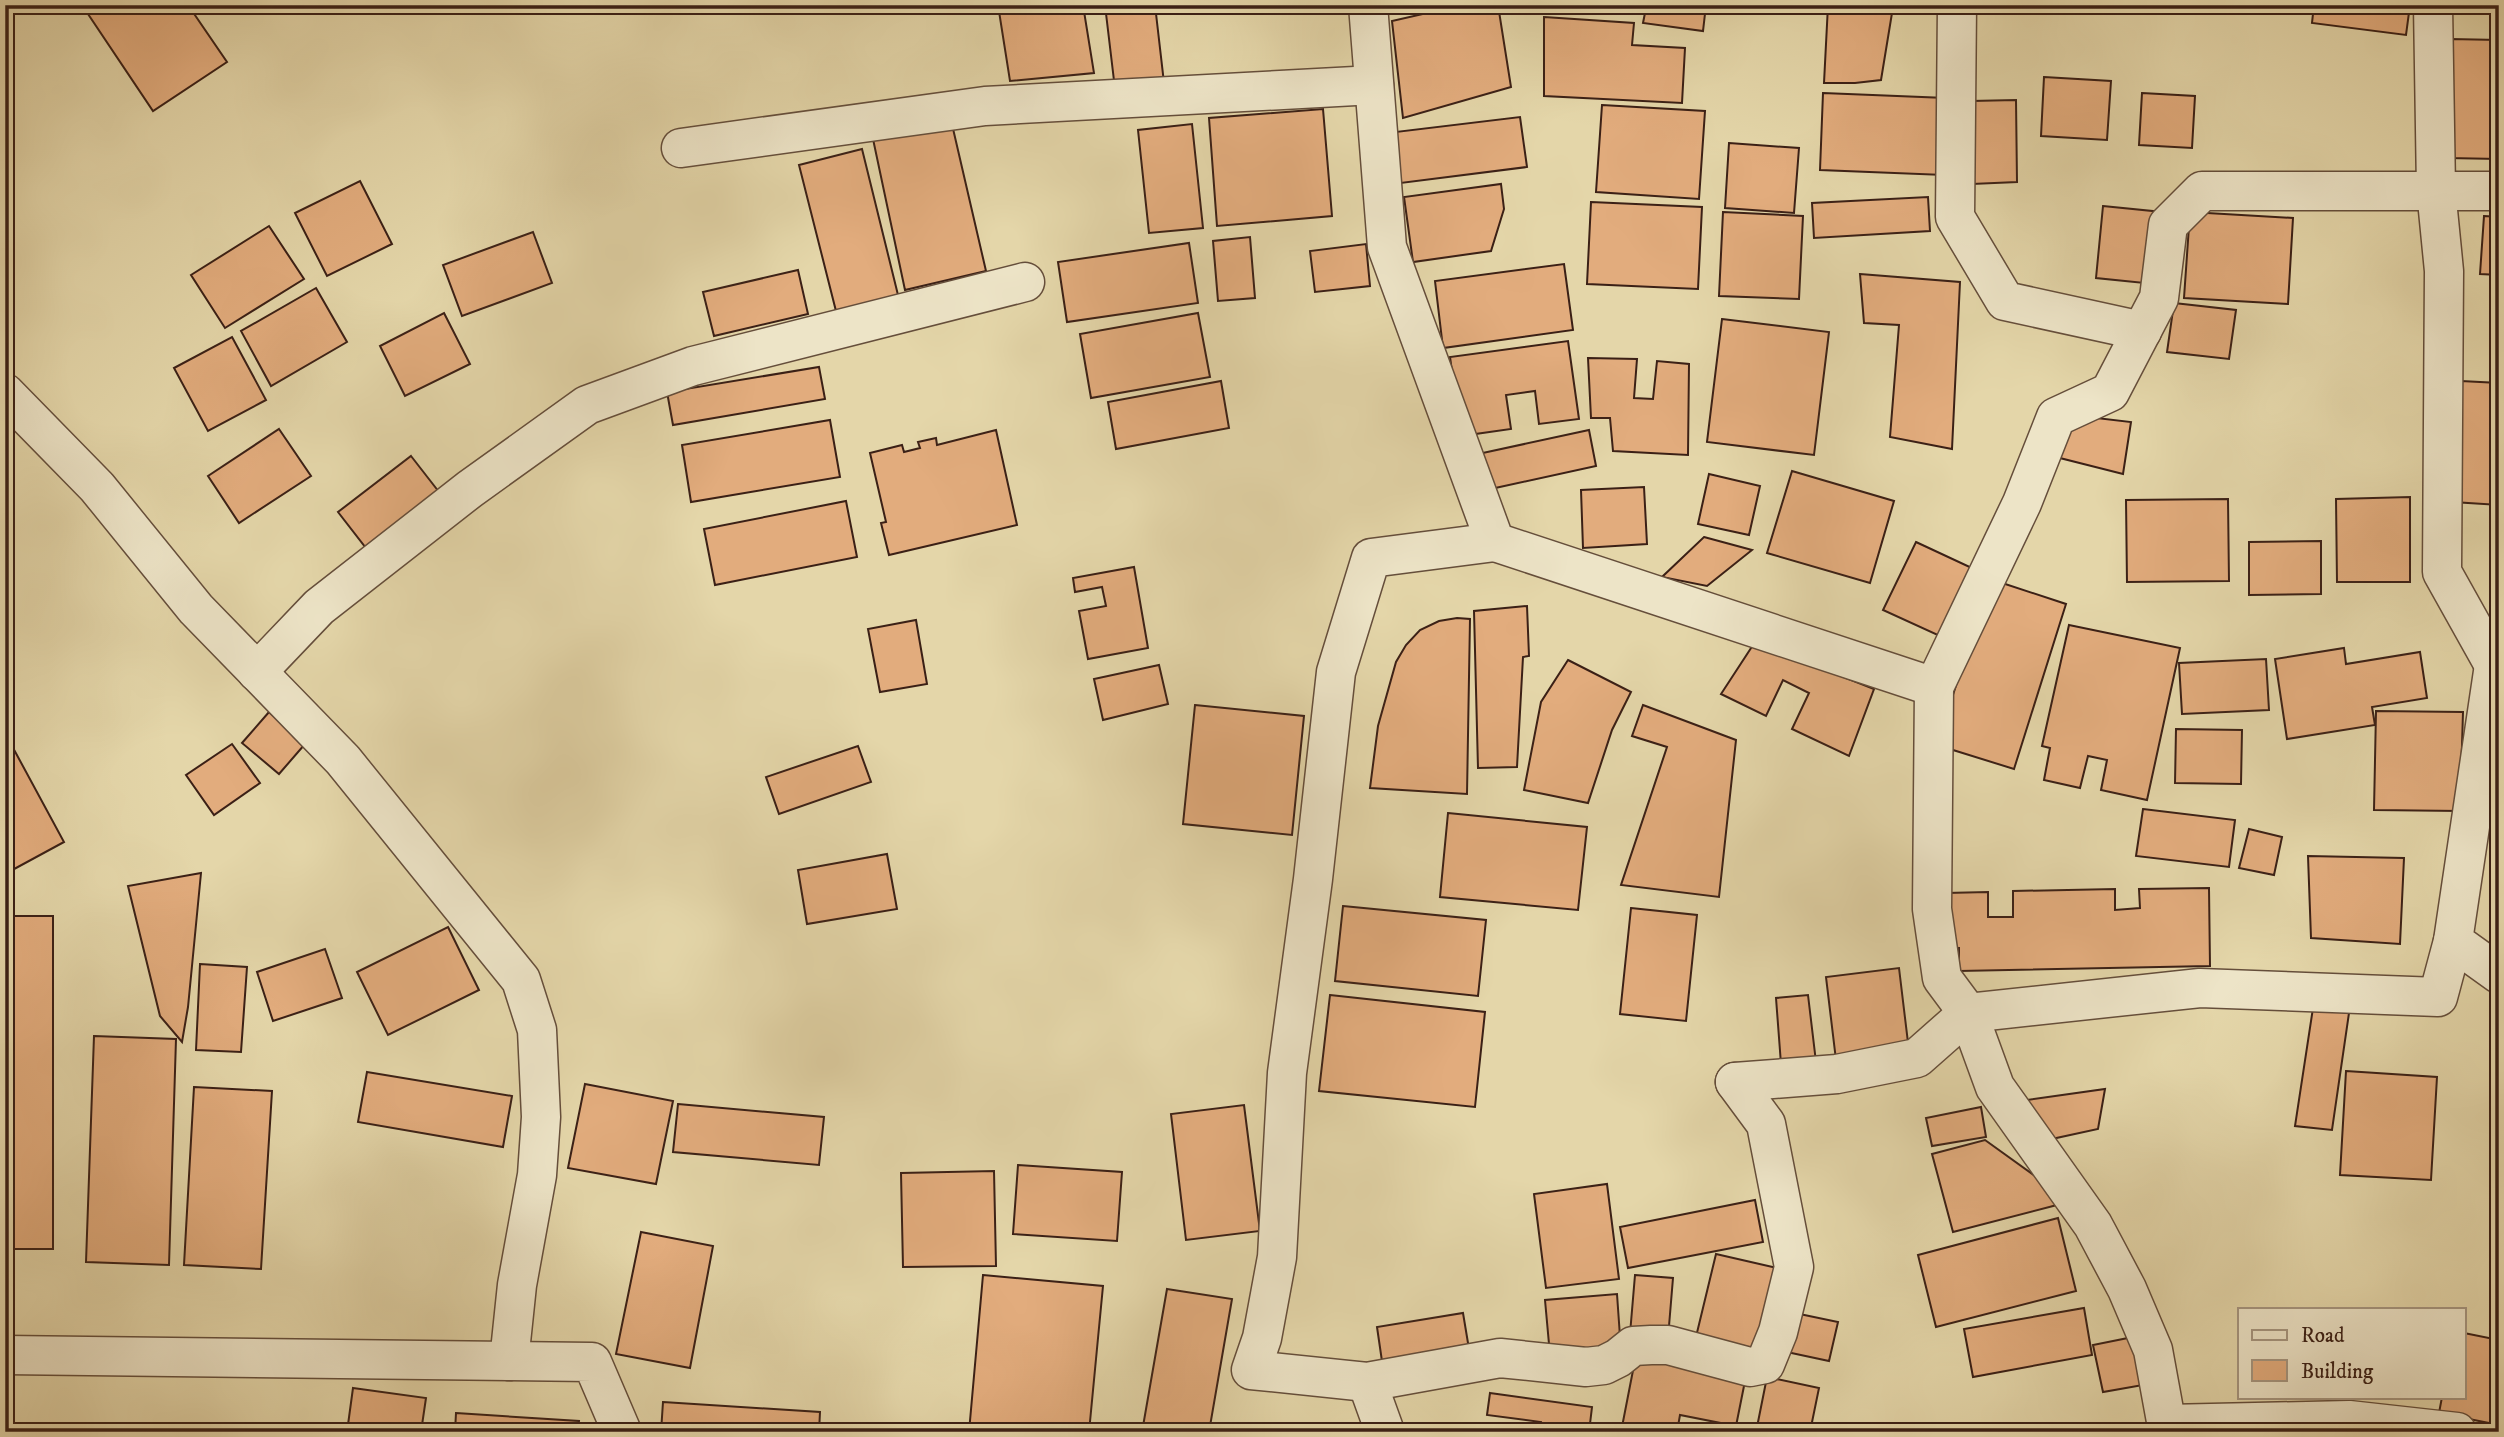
<svg xmlns="http://www.w3.org/2000/svg" width="2504" height="1437" viewBox="0 0 2504 1437" font-family="'IM FELL DW Pica',serif">
	<style>
		.building { fill: #e2ac7d; stroke: #3b2016; stroke-width: 2 }
		.lines { fill: none; stroke-linecap: round; stroke-linejoin: round }
		.street-casing { stroke: #654e3b; stroke-width: 41 }
		.street { stroke: #ede4c7; stroke-width: 38 }
	</style>
	<rect width="100%" height="100%" fill="#e4d6a9"/>
	<filter id="stains"><feTurbulence type="fractalNoise" baseFrequency=".00286" numOctaves="4"/><feColorMatrix values="0 0 0 0 .2 0 0 0 0 .09 0 0 0 0 .02 0 0 0 .5 -.17"/></filter>
	<radialGradient id="worn" r=".72"><stop offset=".6" stop-color="#630" stop-opacity="0"/><stop offset="1" stop-color="#630" stop-opacity=".3"/></radialGradient>
	<!-- building -->
	<g class="building">
		<polygon points="82,5 188,5 227,62 153,111"/>
		<polygon points="998,5 1083,5 1094,73 1010,81"/>
		<polygon points="1105,5 1155,5 1164,83 1115,89"/>
		<polygon points="1462,5 1498,5 1511,87 1403,118 1392,21"/>
		<polygon points="1624,5 1706,5 1703,31 1643,23 1645,13 1623,10"/>
		<polygon points="1828,5 1893,7 1881,80 1855,83 1824,83"/>
		<polygon points="2314,5 2410,5 2406,35 2312,23"/>
		<polygon points="1544,17 1634,23 1632,45 1685,48 1682,103 1544,96"/>
		<polygon points="2450,39 2499,40 2499,159 2447,158"/>
		<polygon points="2044,77 2111,81 2107,140 2041,136"/>
		<polygon points="1823,93 1946,98 1944,175 1820,170"/>
		<polygon points="2142,93 2195,96 2192,148 2139,145"/>
		<polygon points="2016,100 2017,182 1972,184 1971,101"/>
		<polygon points="1602,105 1705,111 1699,199 1596,192"/>
		<polygon points="1323,109 1332,216 1217,226 1209,118"/>
		<polygon points="1520,117 1527,167 1393,184 1387,133"/>
		<polygon points="951,120 986,271 905,290 873,139"/>
		<polygon points="1192,124 1203,228 1149,233 1138,130"/>
		<polygon points="1729,143 1799,148 1794,213 1725,208"/>
		<polygon points="862,149 899,299 837,315 799,165"/>
		<polygon points="360,181 392,244 327,276 295,213"/>
		<polygon points="1501,184 1504,209 1491,251 1413,262 1404,197"/>
		<polygon points="1928,197 1930,231 1814,238 1812,203"/>
		<polygon points="1591,202 1702,207 1698,289 1587,284"/>
		<polygon points="2103,206 2162,212 2154,284 2096,278"/>
		<polygon points="1723,212 1803,216 1799,299 1719,296"/>
		<polygon points="2190,212 2293,218 2288,304 2184,298"/>
		<polygon points="2484,216 2499,217 2499,275 2480,274"/>
		<polygon points="269,226 304,279 225,328 191,275"/>
		<polygon points="533,232 552,283 462,316 443,265"/>
		<polygon points="1250,237 1255,298 1218,301 1213,241"/>
		<polygon points="1189,243 1198,303 1067,322 1058,262"/>
		<polygon points="1366,244 1370,286 1315,292 1310,251"/>
		<polygon points="1564,264 1573,330 1443,348 1435,281"/>
		<polygon points="798,270 808,314 714,336 703,292"/>
		<polygon points="1860,274 1960,282 1952,449 1890,437 1899,325 1864,323"/>
		<polygon points="316,288 347,342 271,386 241,331"/>
		<polygon points="2174,303 2236,310 2229,359 2167,352"/>
		<polygon points="444,313 470,364 405,396 380,346"/>
		<polygon points="1198,313 1210,377 1091,398 1080,334"/>
		<polygon points="1722,319 1829,332 1814,455 1707,442"/>
		<polygon points="232,337 266,400 208,431 174,368"/>
		<polygon points="1568,341 1579,419 1539,424 1535,391 1506,395 1511,429 1461,436 1450,357"/>
		<polygon points="1588,358 1637,359 1634,398 1653,399 1657,361 1689,364 1688,455 1613,451 1610,418 1591,418"/>
		<polygon points="819,367 825,399 673,425 667,392"/>
		<polygon points="1221,381 1229,428 1116,449 1108,402"/>
		<polygon points="2461,381 2499,383 2499,505 2453,502"/>
		<polygon points="2071,415 2131,422 2123,474 2052,456"/>
		<polygon points="830,420 840,477 691,502 682,445"/>
		<polygon points="279,429 311,476 239,523 208,476"/>
		<polygon points="996,430 1017,525 889,555 881,523 886,522 870,453 902,445 904,452 920,448 918,442 936,438 937,445"/>
		<polygon points="1589,430 1596,466 1486,490 1478,454"/>
		<polygon points="411,456 439,492 366,548 338,512"/>
		<polygon points="1792,471 1894,501 1870,583 1767,553"/>
		<polygon points="1709,474 1760,486 1749,535 1698,524"/>
		<polygon points="1644,487 1647,544 1583,548 1581,490"/>
		<polygon points="2410,497 2410,582 2337,582 2336,499"/>
		<polygon points="2228,499 2229,581 2127,582 2126,500"/>
		<polygon points="846,501 857,557 715,585 704,529"/>
		<polygon points="1704,537 1752,550 1707,586 1662,577"/>
		<polygon points="2321,541 2321,594 2249,595 2249,542"/>
		<polygon points="1916,542 1974,569 1942,637 1883,610"/>
		<polygon points="1134,567 1148,648 1088,659 1079,611 1106,606 1102,587 1075,592 1073,578"/>
		<polygon points="1990,579 2066,604 2014,769 1937,745"/>
		<polygon points="1527,606 1529,656 1523,657 1517,767 1478,768 1474,611"/>
		<polygon points="1457,618 1470,619 1467,794 1370,788 1378,726 1396,662 1406,645 1420,630 1439,621"/>
		<polygon points="916,620 927,684 880,692 868,629"/>
		<polygon points="2069,625 2180,648 2147,800 2101,790 2107,760 2088,756 2080,788 2044,780 2050,748 2042,746"/>
		<polygon points="1755,642 1874,689 1849,756 1792,729 1809,693 1783,680 1766,716 1721,694"/>
		<polygon points="2344,648 2346,664 2420,652 2427,698 2372,707 2375,725 2287,739 2275,659"/>
		<polygon points="2266,659 2269,710 2182,714 2179,663"/>
		<polygon points="1568,660 1631,692 1612,730 1588,803 1524,790 1541,702"/>
		<polygon points="1159,665 1168,704 1103,720 1094,679"/>
		<polygon points="1195,705 1304,716 1292,835 1183,824"/>
		<polygon points="1643,705 1736,740 1719,897 1621,885 1667,747 1632,736"/>
		<polygon points="2376,711 2463,712 2460,811 2374,810"/>
		<polygon points="269,712 305,744 279,774 242,743"/>
		<polygon points="2176,729 2242,730 2241,784 2175,783"/>
		<polygon points="5,733 64,842 5,874"/>
		<polygon points="232,744 260,783 214,815 186,775"/>
		<polygon points="858,746 871,782 779,814 766,777"/>
		<polygon points="2143,809 2235,820 2229,867 2136,856"/>
		<polygon points="1448,813 1587,827 1578,910 1440,897"/>
		<polygon points="2249,829 2282,837 2274,875 2239,868"/>
		<polygon points="887,854 897,909 807,924 798,870"/>
		<polygon points="2308,856 2404,858 2400,944 2311,938"/>
		<polygon points="201,873 188,1007 182,1042 160,1016 128,886"/>
		<polygon points="2209,888 2210,966 1959,971 1959,948 1949,948 1946,893 1988,892 1988,917 2013,917 2013,891 2115,889 2115,910 2140,908 2139,889"/>
		<polygon points="1343,906 1486,920 1478,996 1335,981"/>
		<polygon points="1631,908 1697,915 1686,1021 1620,1014"/>
		<rect x="5" y="916" width="48" height="333"/>
		<polygon points="448,927 479,990 388,1035 357,972"/>
		<polygon points="325,949 342,998 273,1021 257,972"/>
		<polygon points="200,964 247,967 241,1052 196,1050"/>
		<polygon points="1899,968 1909,1051 1836,1060 1826,977"/>
		<polygon points="1330,995 1485,1012 1475,1107 1319,1091"/>
		<polygon points="1808,995 1816,1062 1781,1064 1776,998"/>
		<polygon points="2313,1008 2349,1013 2332,1130 2295,1126"/>
		<polygon points="94,1036 176,1039 169,1265 86,1262"/>
		<polygon points="2346,1071 2437,1077 2431,1180 2340,1175"/>
		<polygon points="367,1072 512,1096 503,1147 358,1122"/>
		<polygon points="585,1084 673,1101 656,1184 568,1168"/>
		<polygon points="194,1087 272,1091 261,1269 184,1265"/>
		<polygon points="2105,1089 2098,1129 2047,1140 2027,1100"/>
		<polygon points="678,1104 824,1117 819,1165 673,1152"/>
		<polygon points="1244,1105 1260,1231 1186,1240 1171,1114"/>
		<polygon points="1981,1107 1986,1137 1932,1146 1926,1118"/>
		<polygon points="1985,1140 2053,1189 2057,1205 1953,1232 1932,1154"/>
		<polygon points="1018,1165 1122,1172 1117,1241 1013,1234"/>
		<polygon points="994,1171 996,1266 903,1267 901,1173"/>
		<polygon points="1607,1184 1619,1279 1546,1288 1534,1194"/>
		<polygon points="1755,1200 1763,1242 1628,1268 1620,1227"/>
		<polygon points="2058,1218 2076,1291 1936,1327 1918,1255"/>
		<polygon points="641,1232 713,1246 690,1368 616,1354"/>
		<polygon points="1716,1254 1777,1268 1757,1355 1695,1341"/>
		<polygon points="983,1275 1103,1286 1089,1432 969,1432"/>
		<polygon points="1635,1275 1673,1278 1668,1338 1630,1334"/>
		<polygon points="1167,1289 1232,1299 1209,1432 1142,1432"/>
		<polygon points="1617,1294 1621,1351 1550,1355 1545,1300"/>
		<polygon points="2084,1308 2092,1355 1973,1377 1964,1329"/>
		<polygon points="1790,1312 1838,1322 1829,1361 1782,1351"/>
		<polygon points="1463,1313 1471,1361 1384,1375 1377,1327"/>
		<polygon points="2464,1333 2499,1340 2499,1425 2439,1413 2442,1397 2464,1397"/>
		<polygon points="2133,1337 2143,1385 2103,1392 2093,1345"/>
		<polygon points="1636,1355 1746,1376 1736,1426 1680,1415 1677,1432 1621,1432"/>
		<polygon points="1767,1377 1819,1388 1810,1432 1756,1432"/>
		<polygon points="353,1388 426,1398 421,1432 347,1432"/>
		<polygon points="1490,1393 1592,1407 1589,1432 1540,1432 1541,1422 1487,1415"/>
		<polygon points="663,1402 820,1412 819,1432 661,1432"/>
		<polygon points="456,1413 579,1421 578,1432 455,1432"/>
	</g>
	<g class="lines">
		<!-- street casing -->
		<g class="street-casing">
			<g id="street">
				<polyline points="1368,5 1387,247 1495,542 1934,687"/>
				<polyline points="1957,5 1955,217 2005,301 2142,331"/>
				<polyline points="2433,5 2436,190 2444,271 2442,572 2494,665"/>
				<polyline points="681,148 985,106 1374,85"/>
				<polyline points="5,393 97,487 196,609 343,760 521,980 537,1030 541,1117 537,1175 517,1285 509,1361"/>
				<polyline points="1495,542 1371,558 1336,672 1313,879 1287,1073 1277,1257 1262,1338 1251,1370 1367,1382 1500,1358 1586,1367 1604,1365 1618,1358 1633,1346 1651,1345 1668,1345 1750,1367 1765,1364 1778,1332 1794,1267 1766,1124 1735,1082"/>
				<polyline points="2499,665 2494,665 2453,941 2499,974"/>
				<polyline points="257,672 319,607 470,489 587,405 693,366 1025,282"/>
				<polyline points="1735,1082 1837,1074 1917,1058 1968,1013 2200,988 2438,997 2453,941"/>
				<polyline points="5,1355 592,1362 622,1432"/>
				<polyline points="1367,1382 1385,1432"/>
				<polyline points="2167,1424 2349,1420 2457,1432"/>
				<polyline points="2168,1432 2153,1350 2127,1289 2093,1225 1995,1087 1968,1013 1942,978 1932,909 1934,687 2022,503 2056,417 2110,392 2159,298 2168,225 2202,191 2499,191"/>
			</g>
		</g>
		<!-- street -->
		<use href="#street" class="street"/>
	</g>
	<!-- margin -->
	<rect width="2504" height="1437" fill="none" stroke="#e4d6a9" stroke-width="28"/>
	<rect x="7" y="7" width="2490" height="1423" fill="none" stroke="#3b2016" stroke-width="3.5"/>
	<rect x="14" y="14" width="2476" height="1409" fill="none" stroke="#3b2016" stroke-width="2"/>
	<!-- legend -->
	<rect x="2238" y="1308" width="228" height="91" fill="#ede4c7" stroke="#a69680" stroke-width="2"/>
	<rect x="2252" y="1330" width="35" height="10" fill="#ede4c7" stroke="#a69680" stroke-width="2"/>
	<text x="2301" y="1342" font-size="21" fill="#3b2016">Road</text>
	<rect x="2252" y="1360" width="35" height="21" fill="#e2ac7d" stroke="#a69680" stroke-width="2"/>
	<text x="2301" y="1378" font-size="21" fill="#3b2016">Building</text>
	<rect width="100%" height="100%" filter="url(#stains)"/>
	<rect width="100%" height="100%" fill="url(#worn)"/>
</svg>
